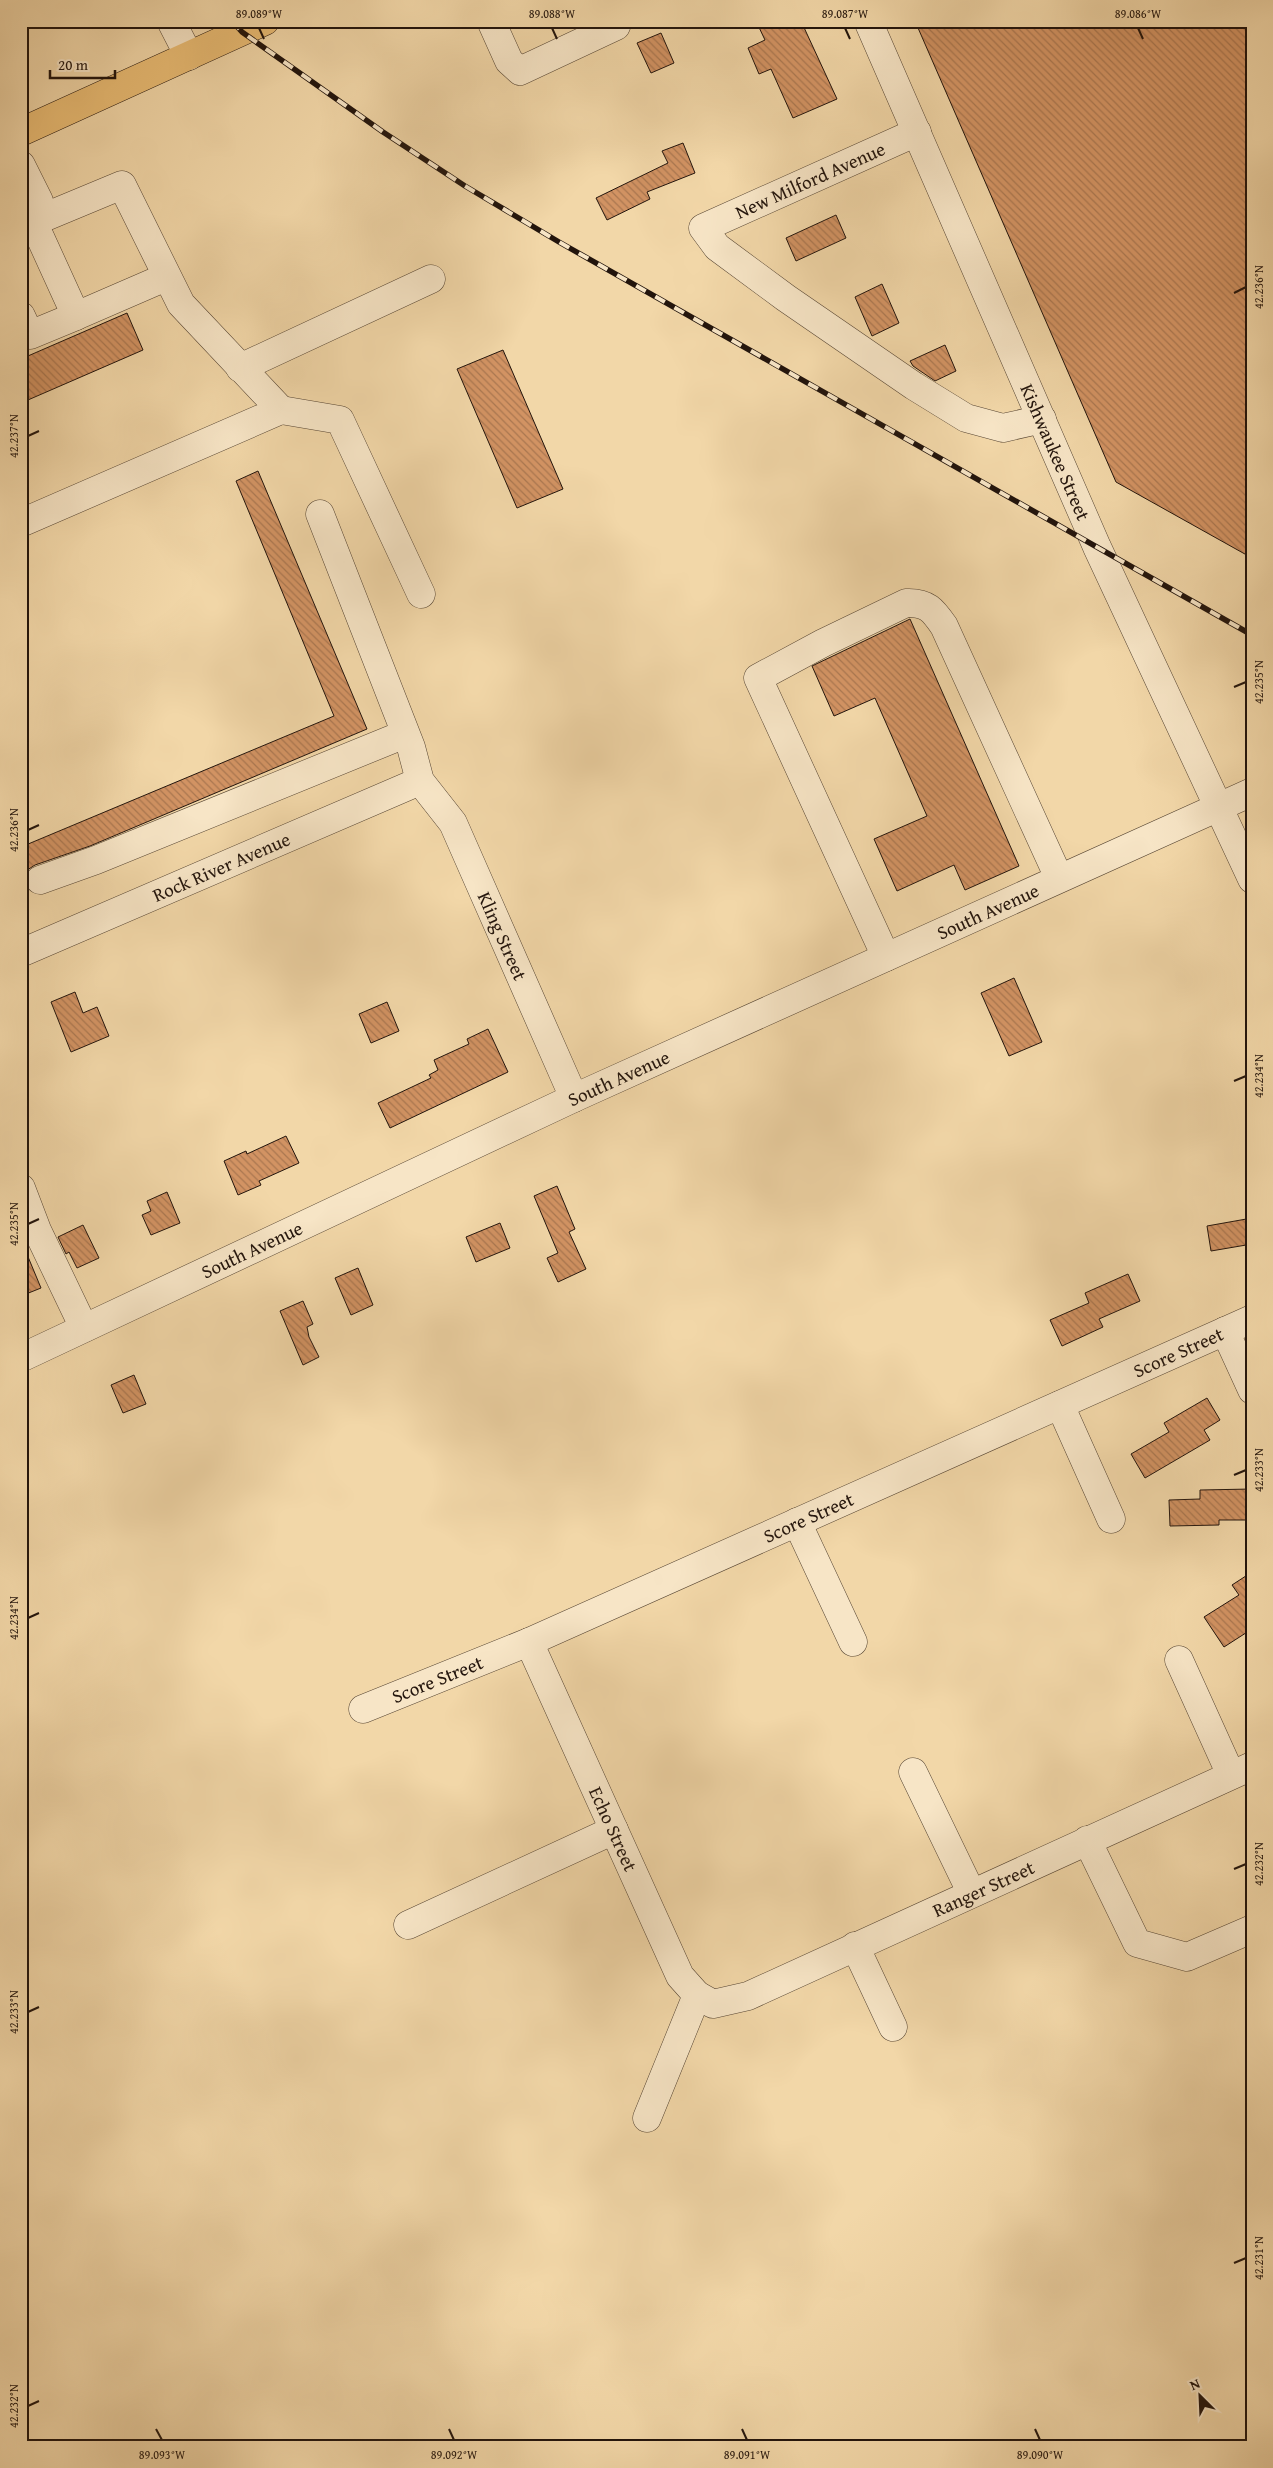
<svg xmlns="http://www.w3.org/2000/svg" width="1273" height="2468" viewBox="0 0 1273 2468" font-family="'Gentium Book Plus',serif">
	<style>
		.building { fill: url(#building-back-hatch); stroke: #22140c }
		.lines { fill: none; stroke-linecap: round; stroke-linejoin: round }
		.minor-casing { stroke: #564533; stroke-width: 29 }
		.major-casing { stroke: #22140c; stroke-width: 29 }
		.minor { stroke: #f7e5c6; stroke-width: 28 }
		.major { stroke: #e9bc74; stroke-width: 28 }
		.rail-casing { stroke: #22140c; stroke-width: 5.5 }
		.rail { stroke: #f7e5c6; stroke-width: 4; stroke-dasharray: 11; stroke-linecap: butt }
		.ticks { fill: none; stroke: #22140c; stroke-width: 2 }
		.labels { text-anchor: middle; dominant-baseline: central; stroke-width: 4; stroke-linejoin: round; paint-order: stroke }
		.street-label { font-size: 19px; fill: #22140c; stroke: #f7e5c6 }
		.neatline { fill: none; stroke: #22140c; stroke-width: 2 }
		.ticks-label { font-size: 12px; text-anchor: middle; fill: #22140c }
	</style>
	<defs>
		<pattern id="building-back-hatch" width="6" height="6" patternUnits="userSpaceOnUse" patternTransform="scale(1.25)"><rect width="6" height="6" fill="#d29363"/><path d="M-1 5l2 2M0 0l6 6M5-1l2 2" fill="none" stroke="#aa7750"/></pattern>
	</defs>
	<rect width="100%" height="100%" fill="#f2d7a8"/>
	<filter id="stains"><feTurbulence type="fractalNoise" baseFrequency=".004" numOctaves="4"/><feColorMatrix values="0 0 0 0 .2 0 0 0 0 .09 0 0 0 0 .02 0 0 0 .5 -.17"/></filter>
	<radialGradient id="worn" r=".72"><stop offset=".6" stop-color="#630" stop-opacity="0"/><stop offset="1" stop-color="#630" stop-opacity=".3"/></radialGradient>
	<!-- building -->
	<g class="building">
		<polygon points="756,21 801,21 837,99 793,118 771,69 759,74 748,48 765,40"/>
		<polygon points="915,21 1252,21 1252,558 1116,482"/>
		<polygon points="661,33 674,63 651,73 637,43"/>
		<polygon points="683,143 695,173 647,192 650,199 607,220 596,198 668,163 662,151"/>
		<polygon points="836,215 846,238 796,261 786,238"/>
		<polygon points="882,284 899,323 872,336 855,297"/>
		<polygon points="127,313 143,350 21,403 21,359"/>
		<polygon points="945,345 956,371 935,381 913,366 910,361"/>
		<polygon points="503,350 563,489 517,508 457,369"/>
		<polygon points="258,471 367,729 90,846 35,865 21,874 21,847 334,716 236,481"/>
		<polygon points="910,619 1019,866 965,890 954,865 897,891 874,839 927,816 875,698 834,716 812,666"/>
		<polygon points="1014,978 1042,1042 1009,1056 981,993"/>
		<polygon points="75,992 83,1013 97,1007 109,1036 71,1052 51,1002"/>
		<polygon points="387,1002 399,1031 371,1043 359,1014"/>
		<polygon points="488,1029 508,1072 390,1128 378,1103 431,1078 429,1075 438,1070 434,1060 469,1044 467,1039"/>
		<polygon points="286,1136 299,1163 259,1181 261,1185 238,1195 224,1161 246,1151 247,1154"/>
		<polygon points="557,1186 575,1229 569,1232 586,1269 558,1282 547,1258 558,1253 534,1196"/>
		<polygon points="167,1192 180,1223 151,1235 142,1215 151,1211 147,1201"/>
		<polygon points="1252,1218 1252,1244 1211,1251 1207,1226"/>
		<polygon points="500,1223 510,1248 476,1262 466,1237"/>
		<polygon points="83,1225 99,1258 77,1268 69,1252 66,1254 58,1237"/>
		<polygon points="21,1240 41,1288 21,1296"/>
		<polygon points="358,1268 373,1305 351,1315 335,1278"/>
		<polygon points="1128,1274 1140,1301 1099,1319 1103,1327 1062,1346 1050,1320 1089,1303 1085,1293"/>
		<polygon points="303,1301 313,1324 307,1327 309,1337 319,1357 303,1365 280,1311"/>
		<polygon points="134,1375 146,1404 123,1413 111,1385"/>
		<polygon points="1207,1398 1220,1420 1204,1430 1210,1440 1145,1478 1131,1454 1169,1432 1164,1423"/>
		<polygon points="1252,1489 1252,1520 1219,1520 1219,1525 1170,1526 1169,1500 1200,1499 1200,1490"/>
		<polygon points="1252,1572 1252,1629 1224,1647 1204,1617 1239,1595 1232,1585"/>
	</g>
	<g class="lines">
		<!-- minor casing -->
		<g class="minor-casing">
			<g id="minor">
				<polyline points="171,21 189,56"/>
				<polyline points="491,21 509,61 520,71 616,26 618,21"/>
				<path id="s1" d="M868,21L1097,547L1252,879"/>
				<polyline points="917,132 703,228 717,247 786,298 914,386 966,418 1003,428 1042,419"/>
				<polyline points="21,165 39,201 30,215"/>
				<polyline points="21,212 30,215 76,316 166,277"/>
				<polyline points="21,227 122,185 181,304 281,410 21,523"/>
				<polyline points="21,316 30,335 76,316"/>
				<polyline points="240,368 431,279"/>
				<polyline points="281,410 340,420 421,594"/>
				<path id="s2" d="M320,514L411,747L420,781L453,823L574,1098"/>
				<polyline points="40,880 96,860 405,734"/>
				<path id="s3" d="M21,953L420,781"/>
				<path d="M886,957L758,678L823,643L906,603C927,602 933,610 944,626L1059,878"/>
				<polyline points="21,1188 37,1230 84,1328"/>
				<polyline points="1225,1331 1252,1390"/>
				<path id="s4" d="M21,1358L574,1098L1252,792"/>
				<polyline points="1060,1405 1111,1519"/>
				<polyline points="797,1522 853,1642"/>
				<path id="s5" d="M529,1642L680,1976L697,1995L713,2004L748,1996L1252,1766"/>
				<polyline points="1179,1660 1231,1775"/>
				<path id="s6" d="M363,1709L529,1642L1252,1319"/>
				<polyline points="913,1772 971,1892"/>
				<polyline points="1087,1840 1137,1943 1187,1957 1252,1929"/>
				<polyline points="408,1925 614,1830"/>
				<polyline points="855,1946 893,2027"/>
				<polyline points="647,2118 697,1995"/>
			</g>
		</g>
		<!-- major casing -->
		<g class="major-casing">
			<polyline id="major" points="21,132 265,21"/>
		</g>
		<!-- minor -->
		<use href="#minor" class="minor"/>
		<!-- major -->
		<use href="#major" class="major"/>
		<!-- rail casing -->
		<g class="rail-casing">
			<polyline id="rail" points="232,21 242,32 383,132 465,186 559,242 1252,635"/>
		</g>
		<!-- rail -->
		<use href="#rail" class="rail"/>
	</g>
	<!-- ticks -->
	<path class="ticks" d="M259,28L264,39M552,28L557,39M845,28L850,39M1138,28L1143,39M1234,293L1246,287M28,436L39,431M1234,687L1246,682M28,830L39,825M1234,1081L1246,1076M28,1224L39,1219M1234,1475L1246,1470M28,1618L39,1613M1234,1869L1246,1864M28,2012L39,2007M1234,2263L1246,2258M28,2406L39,2401M156,2429L162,2440M449,2429L454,2440M742,2429L747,2440M1035,2429L1040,2440"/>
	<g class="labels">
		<!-- street labels -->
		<g class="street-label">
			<text transform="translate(810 180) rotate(-24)">New Milford Avenue</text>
			<text stroke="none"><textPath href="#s1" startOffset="470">Kishwaukee Street</textPath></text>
			<text stroke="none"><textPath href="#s3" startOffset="218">Rock River Avenue</textPath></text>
			<text stroke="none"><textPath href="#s4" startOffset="1065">South Avenue</textPath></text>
			<text stroke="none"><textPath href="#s2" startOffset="462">Kling Street</textPath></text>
			<text stroke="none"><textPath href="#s4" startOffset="660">South Avenue</textPath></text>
			<text stroke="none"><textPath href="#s4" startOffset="255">South Avenue</textPath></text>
			<text stroke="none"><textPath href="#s6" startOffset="890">Score Street</textPath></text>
			<text stroke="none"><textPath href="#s6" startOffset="485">Score Street</textPath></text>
			<text stroke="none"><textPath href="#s6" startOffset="80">Score Street</textPath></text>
			<text stroke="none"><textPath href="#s5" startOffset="205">Echo Street</textPath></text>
			<text stroke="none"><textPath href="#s5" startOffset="705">Ranger Street</textPath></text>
		</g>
	</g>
	<!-- margin -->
	<rect width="1273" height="2468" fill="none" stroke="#f2d7a8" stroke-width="55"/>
	<!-- north arrow -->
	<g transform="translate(1200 2396) rotate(336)" stroke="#f7e5c6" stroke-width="4" paint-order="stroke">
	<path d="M0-4L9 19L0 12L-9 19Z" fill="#22140c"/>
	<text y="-8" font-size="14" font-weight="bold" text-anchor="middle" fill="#22140c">N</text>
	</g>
	<!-- scale -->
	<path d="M50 70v8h65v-8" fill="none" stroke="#22140c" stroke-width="2.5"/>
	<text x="58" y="70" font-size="15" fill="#22140c" stroke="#f7e5c6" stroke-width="4" paint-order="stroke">20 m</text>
	<rect x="28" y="28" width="1218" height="2412" class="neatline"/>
	<g class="ticks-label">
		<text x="259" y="18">89.089°W</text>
		<text x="552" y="18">89.088°W</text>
		<text x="845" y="18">89.087°W</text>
		<text x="1138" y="18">89.086°W</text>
		<text transform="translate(1259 287) rotate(-90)" y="4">42.236°N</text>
		<text transform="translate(14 436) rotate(-90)" y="4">42.237°N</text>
		<text transform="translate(1259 682) rotate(-90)" y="4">42.235°N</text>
		<text transform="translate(14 830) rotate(-90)" y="4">42.236°N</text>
		<text transform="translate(1259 1076) rotate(-90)" y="4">42.234°N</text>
		<text transform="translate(14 1224) rotate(-90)" y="4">42.235°N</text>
		<text transform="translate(1259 1470) rotate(-90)" y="4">42.233°N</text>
		<text transform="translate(14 1618) rotate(-90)" y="4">42.234°N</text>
		<text transform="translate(1259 1864) rotate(-90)" y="4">42.232°N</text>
		<text transform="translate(14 2012) rotate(-90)" y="4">42.233°N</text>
		<text transform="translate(1259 2258) rotate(-90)" y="4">42.231°N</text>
		<text transform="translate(14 2406) rotate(-90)" y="4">42.232°N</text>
		<text x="162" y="2459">89.093°W</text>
		<text x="454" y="2459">89.092°W</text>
		<text x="747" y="2459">89.091°W</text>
		<text x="1040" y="2459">89.090°W</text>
	</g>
	<rect width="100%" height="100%" filter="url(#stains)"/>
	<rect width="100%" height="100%" fill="url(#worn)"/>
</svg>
